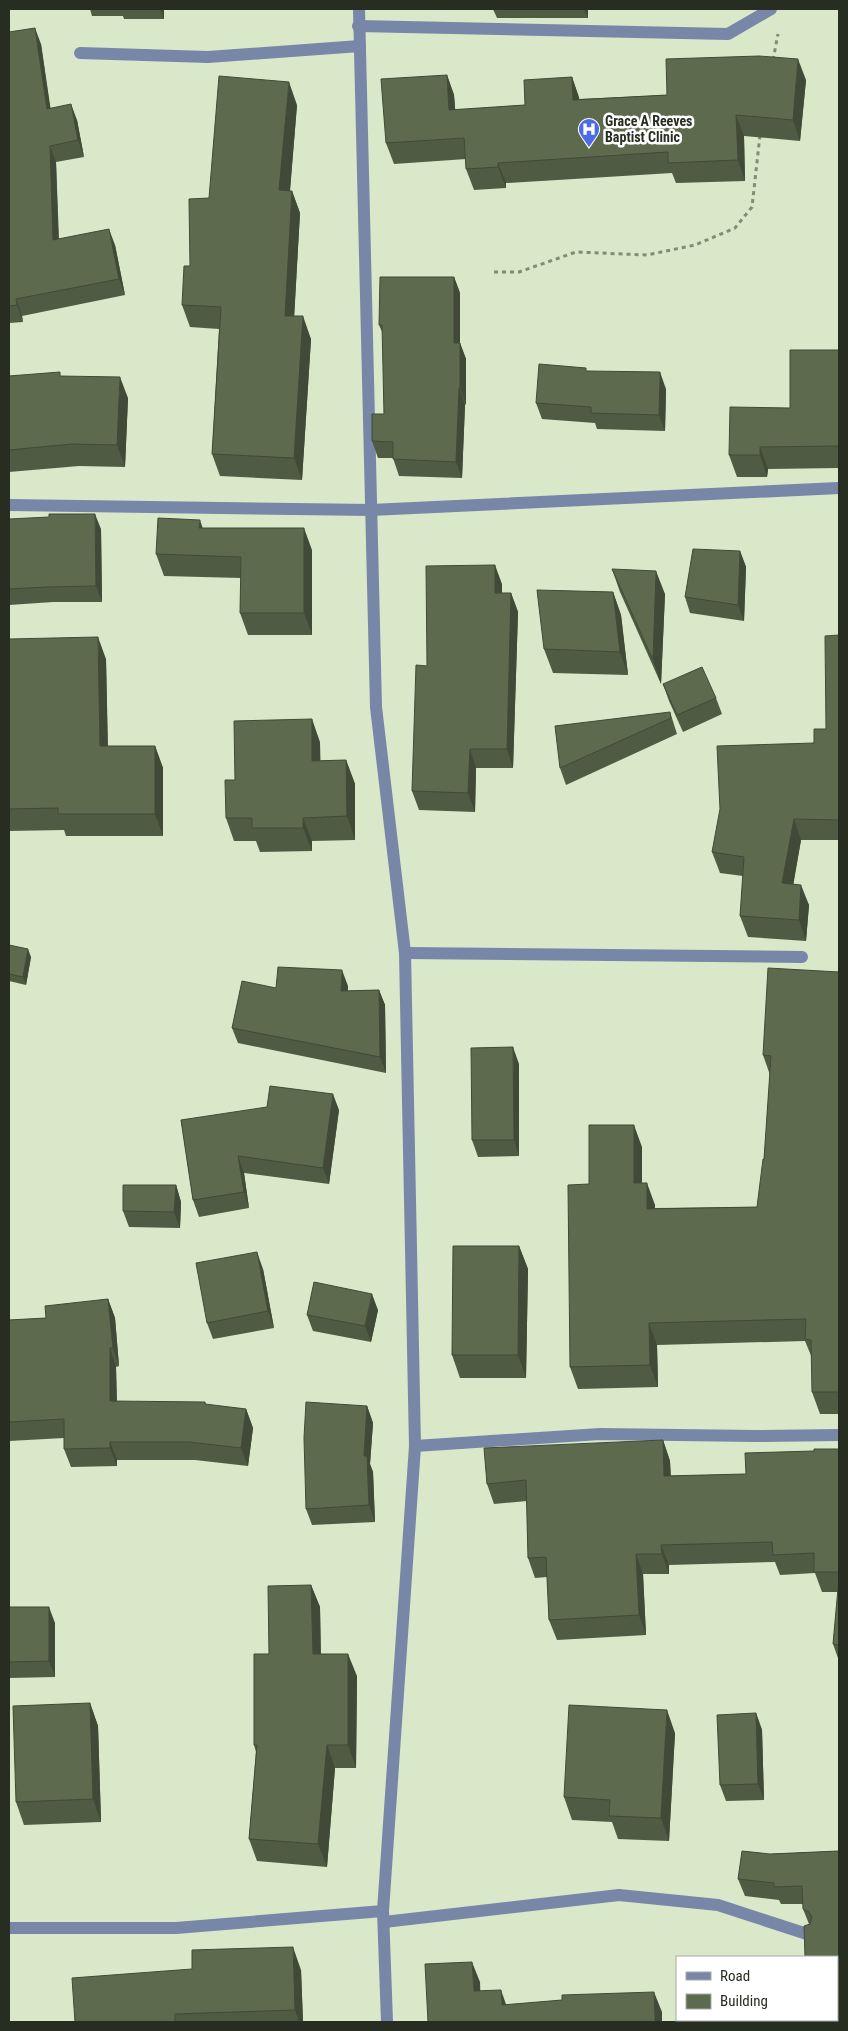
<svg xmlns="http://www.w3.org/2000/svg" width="848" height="2031" viewBox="0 0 848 2031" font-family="'Roboto Condensed',sans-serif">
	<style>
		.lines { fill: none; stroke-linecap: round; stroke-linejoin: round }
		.path { stroke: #818c76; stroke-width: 3; stroke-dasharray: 4 4; stroke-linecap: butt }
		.minor { stroke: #7886a8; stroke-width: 12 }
		.wall { fill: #505b43 }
		.shaded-wall { fill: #414a37 }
		.building { fill: #5d6a4e; stroke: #414a37 }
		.labels { text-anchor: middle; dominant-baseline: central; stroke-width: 5; stroke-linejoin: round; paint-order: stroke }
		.poi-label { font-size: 14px; font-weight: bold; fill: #272d21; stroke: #fff; text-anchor: start }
	</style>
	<rect width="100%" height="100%" fill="#d8e8c8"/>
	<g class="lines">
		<!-- path -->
		<g class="path">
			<polyline points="773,60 778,34"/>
			<polyline points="494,272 519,272 576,252 647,255 695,245 735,228 752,207 760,135"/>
		</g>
		<!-- minor -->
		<g class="minor">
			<polyline points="359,9 376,707 405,953 415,1446 383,1911 387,2022"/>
			<polyline points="358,26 728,34 771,9"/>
			<polyline points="80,53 208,57 360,46"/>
			<polyline points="9,505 371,510 839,488"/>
			<polyline points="405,953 802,957"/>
			<polyline points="415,1446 600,1434 756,1436 839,1435"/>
			<polyline points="384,1922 619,1895 718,1905 810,1935"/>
			<polyline points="9,1928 176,1928 383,1911"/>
		</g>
	</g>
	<!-- wall -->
	<g class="wall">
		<polygon points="90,9 164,9 164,19 124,19 123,16 92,16"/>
		<polygon points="493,9 588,9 588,18 497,18"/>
		<polygon points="9,32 41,44 50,108 77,120 84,157 56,162 59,239 115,245 125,295 22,316 23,322 9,323"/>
		<polygon points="447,75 454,95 455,110 525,105 572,77 579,99 667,95 806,80 800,141 744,136 745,181 676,183 672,173 506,183 506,188 474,190 466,169 466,159 394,164 386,143"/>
		<polygon points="297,105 290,191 292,191 300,213 294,316 311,339 302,480 220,476 212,454 219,329 190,327 182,305 190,266 209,198"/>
		<polygon points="454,277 460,293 460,343 466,359 466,404 465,405 462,478 399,476 393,458 378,458 372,441 384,414 383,334 379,325"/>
		<polygon points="839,350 839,468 768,469 767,477 737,477 729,455 790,408"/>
		<polygon points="587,371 666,389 665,431 597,429 595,423 542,419 536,403"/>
		<polygon points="9,376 61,376 128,398 125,467 79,466 9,472"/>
		<polygon points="9,519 101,529 102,602 53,602 9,605"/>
		<polygon points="203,528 312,550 312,635 248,635 240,613 241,578 164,576 156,554"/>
		<polygon points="740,551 746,567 744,621 690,613 685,597"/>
		<polygon points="612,569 665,594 661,684 620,592"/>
		<polygon points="502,584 502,593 511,593 518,612 513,768 476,768 475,812 419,810 412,791 427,666"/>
		<polygon points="613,592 621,615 628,675 553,673 544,649"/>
		<polygon points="839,635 839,840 801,840 793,884 809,905 806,941 748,937 740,916 743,876 720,873 712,852 826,729"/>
		<polygon points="9,639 106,659 108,746 155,746 163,768 163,836 66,836 64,830 9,831"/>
		<polygon points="663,684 716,698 722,714 683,732 669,701"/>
		<polygon points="670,712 677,734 566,785 560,768"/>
		<polygon points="320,742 320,761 346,760 355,784 355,840 312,841 312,851 260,852 256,841 234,841 226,818 235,780"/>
		<polygon points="9,945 31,957 26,985 9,981"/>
		<polygon points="839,972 839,1414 820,1414 812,1392 812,1358 805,1341 657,1345 658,1387 578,1389 570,1367 589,1184 642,1147 642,1183 655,1205 655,1208 757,1207 764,1159 770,1075 763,1055"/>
		<polygon points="348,986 348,991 379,990 385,1005 386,1073 238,1043 232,1028 276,988"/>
		<polygon points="519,1064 519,1156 478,1157 472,1140"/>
		<polygon points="339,1110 329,1184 244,1173 249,1208 199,1217 193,1200 181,1120"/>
		<polygon points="176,1185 181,1202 180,1228 129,1227 123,1211"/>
		<polygon points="519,1246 528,1269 526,1378 460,1378 452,1355"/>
		<polygon points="263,1269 274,1328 213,1339 207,1323"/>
		<polygon points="108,1299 115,1318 119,1366 116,1367 117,1402 205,1402 206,1405 246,1409 253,1428 248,1466 195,1460 117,1460 117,1466 71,1467 64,1449 64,1438 9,1441 9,1320 46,1318"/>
		<polygon points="378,1310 371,1342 313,1331 307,1315"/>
		<polygon points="367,1406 373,1423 370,1464 373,1472 375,1522 312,1525 306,1509"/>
		<polygon points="663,1440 670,1461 671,1476 746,1474 814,1451 839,1449 839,1661 833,1644 838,1592 822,1592 815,1573 780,1575 775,1562 669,1565 669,1574 643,1574 646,1635 557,1640 549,1620 547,1577 535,1578 528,1558 527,1501 494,1504 487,1484"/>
		<polygon points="311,1585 320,1607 321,1654 357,1676 356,1768 335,1768 327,1867 257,1861 249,1839 256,1752 254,1745 269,1654"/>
		<polygon points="9,1607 55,1623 55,1677 9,1678"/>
		<polygon points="90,1703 98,1726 101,1822 24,1825 16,1802"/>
		<polygon points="756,1713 762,1730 764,1800 726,1801 720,1785"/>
		<polygon points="675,1733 669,1841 618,1839 612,1822 572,1820 564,1797"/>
		<polygon points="839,1851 837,2020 809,1924 803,1909 803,1904 781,1904 779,1900 745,1896 738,1879 770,1854"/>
		<polygon points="301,1970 303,2022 75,2022"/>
	</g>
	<!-- shaded-wall -->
	<g class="shaded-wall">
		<polygon points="160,9 164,9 164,19"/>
		<polygon points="584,9 588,9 588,18"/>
		<polygon points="35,28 41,44 53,125 47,109"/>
		<polygon points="798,59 806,80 800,141 793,120"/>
		<polygon points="447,75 454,95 457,131 449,110"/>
		<polygon points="572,77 579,97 581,120 573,100"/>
		<polygon points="289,82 297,105 288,213 279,190"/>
		<polygon points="71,104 77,120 84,157 78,140"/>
		<polygon points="736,115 744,136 745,181 738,160"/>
		<polygon points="50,146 56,162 59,257 53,240"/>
		<polygon points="498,163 506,183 506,188 498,167"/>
		<polygon points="292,191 300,213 293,338 285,316"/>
		<polygon points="109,229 115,245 125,295 119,279"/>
		<polygon points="454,277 460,293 460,343 466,359 466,404 460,388 454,343"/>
		<polygon points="16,299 22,316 23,322 17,305"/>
		<polygon points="303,316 311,339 302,480 294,458"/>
		<polygon points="660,372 666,389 665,431 659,415"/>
		<polygon points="120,377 128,398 125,467 117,445"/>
		<polygon points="459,388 465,405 462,478 456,462"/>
		<polygon points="760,447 768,469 767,477 760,455"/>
		<polygon points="95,514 101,529 102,602 96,586"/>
		<polygon points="200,520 207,541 199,528"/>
		<polygon points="304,528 312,550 312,635 304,613"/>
		<polygon points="740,551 746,567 744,621 738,605"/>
		<polygon points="495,565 502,584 502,612 495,593"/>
		<polygon points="656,571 665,594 661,684 653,660"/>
		<polygon points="613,592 621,615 628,675 620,652"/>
		<polygon points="511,593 518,612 513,768 507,749"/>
		<polygon points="98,637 106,659 108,768 100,746"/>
		<polygon points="312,719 320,742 321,784 312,761"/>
		<polygon points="155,746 163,768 163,836 155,814"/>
		<polygon points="470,749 476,768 475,812 468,793"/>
		<polygon points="346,760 355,784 355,840 347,816"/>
		<polygon points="303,818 312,841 312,851 303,828"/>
		<polygon points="794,819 801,840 790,904 782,883"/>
		<polygon points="801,885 809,905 806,941 799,920"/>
		<polygon points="28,949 31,957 26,985 23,977"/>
		<polygon points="342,970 348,986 347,1007 341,991"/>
		<polygon points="379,990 385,1005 386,1073 380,1057"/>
		<polygon points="513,1047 519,1064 519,1156 514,1140"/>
		<polygon points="333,1094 339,1110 329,1184 323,1168"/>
		<polygon points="634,1125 642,1147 642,1205 634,1183"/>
		<polygon points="238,1156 244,1173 249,1208 244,1192"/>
		<polygon points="647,1183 655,1205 655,1230 647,1209"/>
		<polygon points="176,1185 181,1202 180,1228 174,1212"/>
		<polygon points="519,1246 528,1269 526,1378 518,1355"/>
		<polygon points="257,1252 263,1269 274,1328 268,1311"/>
		<polygon points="372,1294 378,1310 371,1342 365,1326"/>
		<polygon points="108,1299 115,1318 119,1366 113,1348"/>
		<polygon points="649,1323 657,1345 658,1387 650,1365"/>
		<polygon points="110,1348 116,1367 117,1420 110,1401"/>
		<polygon points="367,1406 373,1423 370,1464 373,1472 375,1522 369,1505 364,1456"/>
		<polygon points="246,1409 253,1428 248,1466 241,1448"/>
		<polygon points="663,1440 670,1461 671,1496 664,1476"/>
		<polygon points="110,1442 117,1460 117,1466 110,1448"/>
		<polygon points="661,1545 669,1565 669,1574 662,1554"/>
		<polygon points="636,1554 643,1574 646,1635 639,1615"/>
		<polygon points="311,1585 320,1607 321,1676 313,1654"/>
		<polygon points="49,1607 55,1623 55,1677 49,1661"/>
		<polygon points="348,1654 357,1676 356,1768 348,1745"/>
		<polygon points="90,1703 98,1726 101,1822 93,1799"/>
		<polygon points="667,1710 675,1733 669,1841 661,1818"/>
		<polygon points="756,1713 762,1730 764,1800 758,1784"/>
		<polygon points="327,1745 335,1768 327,1867 318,1844"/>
		<polygon points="293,1947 301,1970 303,2022 299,2022 295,2010"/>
		<polygon points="472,1962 480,1982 481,2012 474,1991"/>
		<polygon points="501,1990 508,2010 502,2005"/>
		<polygon points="654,1992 662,2012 662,2022 655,2022"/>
	</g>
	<!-- building -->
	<g class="building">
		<polygon points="35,28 47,109 71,104 78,140 50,146 53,240 109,229 119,279 16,299 17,305 9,306 9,32"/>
		<polygon points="759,56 798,59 793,120 736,115 738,160 668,163 668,152 498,163 498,167 466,169 464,138 386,143 381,79 447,75 449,110 525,105 524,80 572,77 573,100 667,95 666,59"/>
		<polygon points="219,76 289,82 279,190 292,191 285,316 303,316 294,458 212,454 221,307 182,305 184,266 190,266 189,199 209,198"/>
		<polygon points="380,277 454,277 454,343 460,343 460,388 459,388 456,462 393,459 393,442 372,441 372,414 384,414 382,325 379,325"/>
		<polygon points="790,350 839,350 839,446 760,447 760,455 729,455 730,407 790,408"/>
		<polygon points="539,364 586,368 586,371 660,372 659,415 591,413 591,407 536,403"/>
		<polygon points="60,372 60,376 120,377 117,445 72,444 9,450 9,376"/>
		<polygon points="49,514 95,514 96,586 47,587 9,589 9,519 49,517"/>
		<polygon points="158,518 200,520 199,528 304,528 304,613 240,613 241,557 156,554"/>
		<polygon points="693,549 740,551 738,605 685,597"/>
		<polygon points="495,565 495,593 511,593 507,749 470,749 468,793 412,791 416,665 427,666 426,566"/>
		<polygon points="612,569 656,571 653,660"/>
		<polygon points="537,590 613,592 620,652 544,649"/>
		<polygon points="839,635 839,820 794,819 782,883 801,885 799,920 740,916 744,857 712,852 720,809 717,746 814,743 814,729 826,729 825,636"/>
		<polygon points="98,637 100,746 155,746 155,814 58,814 58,808 9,809 9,639"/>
		<polygon points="702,667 716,698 677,715 663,684"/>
		<polygon points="670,712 671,718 560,768 555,726"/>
		<polygon points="312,719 312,761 346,760 347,816 303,818 303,828 252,828 252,818 226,818 225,780 235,780 234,721"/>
		<polygon points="9,945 28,949 23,977 9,974"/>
		<polygon points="278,967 342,970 341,991 379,990 380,1057 232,1028 242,981 276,988"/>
		<polygon points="768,968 839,972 839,1392 812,1392 811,1340 805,1339 806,1319 649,1323 650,1365 570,1367 568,1185 589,1184 589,1125 634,1125 634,1183 647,1183 647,1209 757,1207 763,1159 764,1159 771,1056 763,1055"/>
		<polygon points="513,1047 514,1140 472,1140 471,1048"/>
		<polygon points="270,1086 333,1094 323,1168 238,1156 244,1192 193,1200 181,1120 267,1107"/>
		<polygon points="123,1185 176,1185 174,1212 123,1211"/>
		<polygon points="453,1246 519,1246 518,1355 452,1355"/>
		<polygon points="257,1252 268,1311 207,1323 196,1263"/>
		<polygon points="314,1282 372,1294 365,1326 307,1315"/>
		<polygon points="108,1299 113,1348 110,1348 110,1401 205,1402 205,1404 246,1409 241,1448 189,1442 110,1442 110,1448 64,1449 64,1419 9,1422 9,1320 46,1318 45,1306"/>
		<polygon points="306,1402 367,1406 364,1456 367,1456 369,1505 306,1509 304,1438"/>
		<polygon points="663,1440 664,1476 746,1474 745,1453 814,1451 814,1449 839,1449 839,1572 814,1572 814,1553 773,1555 772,1542 661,1545 662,1554 636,1554 639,1615 549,1620 546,1557 528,1558 526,1480 487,1484 484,1448"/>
		<polygon points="839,1577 839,1645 833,1644"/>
		<polygon points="311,1585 313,1654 348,1654 348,1745 327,1745 318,1844 249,1839 257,1745 254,1745 254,1654 269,1654 268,1586"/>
		<polygon points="9,1607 49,1607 49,1661 9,1662"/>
		<polygon points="90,1703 93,1799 16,1802 13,1706"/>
		<polygon points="569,1705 667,1710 661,1818 609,1816 610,1800 564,1797"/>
		<polygon points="756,1713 758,1784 720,1785 717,1715"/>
		<polygon points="742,1851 770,1854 839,1851 839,2022 814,2022 814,2020 837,2020 837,1957 805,1957 804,1926 810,1924 812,1917 809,1912 803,1909 802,1886 774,1887 774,1883 738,1879"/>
		<polygon points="293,1947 295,2010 175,2014 175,2022 75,2022 72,1978 192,1969 192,1950"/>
		<polygon points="472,1962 474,1991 501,1990 502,2005 562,2000 562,1995 654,1992 655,2022 428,2022 425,1964"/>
	</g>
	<!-- icons -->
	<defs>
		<g id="hospital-pin" transform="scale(1.125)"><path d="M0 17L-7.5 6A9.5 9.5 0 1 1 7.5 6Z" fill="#4b6de1" stroke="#fff"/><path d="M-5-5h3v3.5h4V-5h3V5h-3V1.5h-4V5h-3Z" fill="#fff"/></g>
	</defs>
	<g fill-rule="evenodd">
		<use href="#hospital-pin" x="589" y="129"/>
	</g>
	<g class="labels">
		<!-- poi labels -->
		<g class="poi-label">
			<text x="605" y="121">Grace A Reeves<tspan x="605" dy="16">Baptist Clinic</tspan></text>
		</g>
	</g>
	<!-- border -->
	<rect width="848" height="2031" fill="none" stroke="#272d21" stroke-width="20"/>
	<!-- legend -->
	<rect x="676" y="1956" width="162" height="65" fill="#ffffff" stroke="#a9aba6"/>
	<rect x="686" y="1972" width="25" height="8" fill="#7886a8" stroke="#a9aba6"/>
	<text x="720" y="1981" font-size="15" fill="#272d21">Road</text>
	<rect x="686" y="1994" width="25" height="15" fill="#5d6a4e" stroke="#a9aba6"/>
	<text x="720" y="2006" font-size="15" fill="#272d21">Building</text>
</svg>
